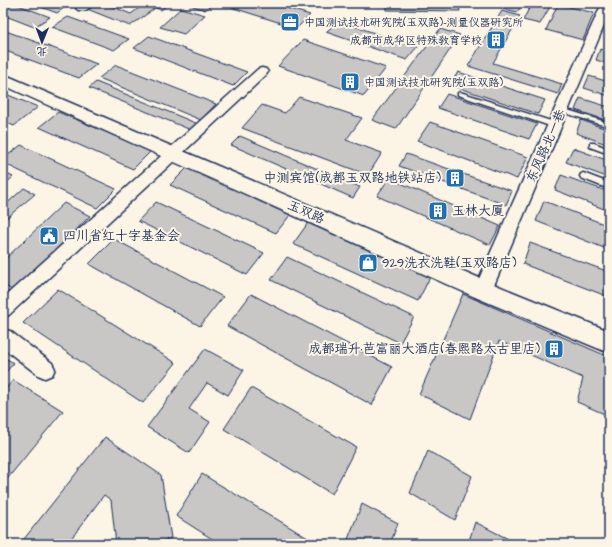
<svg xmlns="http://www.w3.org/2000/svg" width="612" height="547" viewBox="0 0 612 547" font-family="'Architects Daughter','LXGW WenKai TC',sans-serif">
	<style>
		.building { fill: #c8c7c6; stroke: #1b2f5e }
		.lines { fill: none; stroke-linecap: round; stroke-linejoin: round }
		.lane-casing { stroke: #1b2f5e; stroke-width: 3 }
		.street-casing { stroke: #1b2f5e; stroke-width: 3 }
		.secondary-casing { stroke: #1b2f5e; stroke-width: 3 }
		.lane { fill: #fcf5e5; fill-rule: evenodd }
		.street { fill: #fcf5e5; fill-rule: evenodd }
		.secondary { fill: #fcf5e5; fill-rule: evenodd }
		.labels { text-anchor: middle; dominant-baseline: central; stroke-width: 4; stroke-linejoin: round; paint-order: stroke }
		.far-poi-label { font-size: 11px; fill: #1b2f5e; stroke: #fcf5e5; text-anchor: start }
		.street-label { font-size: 13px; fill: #1b2f5e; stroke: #fcf5e5 }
		.poi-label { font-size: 13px; fill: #1b2f5e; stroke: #fcf5e5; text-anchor: start }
	</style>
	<rect width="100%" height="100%" fill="#fcf5e5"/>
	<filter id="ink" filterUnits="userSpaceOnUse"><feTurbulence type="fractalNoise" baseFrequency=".025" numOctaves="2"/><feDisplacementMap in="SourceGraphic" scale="8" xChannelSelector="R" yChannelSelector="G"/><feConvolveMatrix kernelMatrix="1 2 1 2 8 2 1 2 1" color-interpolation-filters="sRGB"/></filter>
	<g filter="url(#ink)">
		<!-- building -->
		<g class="building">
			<polygon points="3,3 13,3 50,17 34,27 3,15"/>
			<polygon points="48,3 71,3 57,13 41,7"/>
			<polygon points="97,3 103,3 131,14 143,5 154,9 130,26 87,9"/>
			<polygon points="143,3 170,3 161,10"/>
			<polygon points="184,3 210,3 213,4 205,10"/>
			<polygon points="230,3 270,3 310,15 297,28 227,6"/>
			<polygon points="387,3 458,3 460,11 387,10"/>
			<polygon points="504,3 524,3 517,12 501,8"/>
			<polygon points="532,3 551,5 540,24 523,20"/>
			<polygon points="558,4 594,13 583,40 546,30"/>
			<polygon points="181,8 205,15 184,34 160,27"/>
			<polygon points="502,11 520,16 493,63 562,84 558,94 468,66"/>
			<polygon points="68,17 129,39 114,50 52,27"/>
			<polygon points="338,21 418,47 407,60 326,32"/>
			<polygon points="440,29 460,35 396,129 372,120"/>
			<polygon points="3,30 97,64 79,78 3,50"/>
			<polygon points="149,36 247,72 233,86 134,48"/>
			<polygon points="303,40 386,68 364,96 278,66"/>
			<polygon points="600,49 609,52 609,64 596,60"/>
			<polygon points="116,65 216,104 201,120 99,78"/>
			<polygon points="458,72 545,100 538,114 450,85"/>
			<polygon points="589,76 609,82 609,96 584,88"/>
			<polygon points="96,82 198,124 191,130 89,88"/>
			<polygon points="3,93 38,107 14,126 3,121"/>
			<polygon points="447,94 537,124 529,139 438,108"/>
			<polygon points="299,97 362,118 346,140 382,153 368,175 242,128 262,105 285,113"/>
			<polygon points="580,98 609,107 609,121 575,110"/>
			<polygon points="58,112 151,151 133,169 39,127"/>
			<polygon points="581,120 609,130 609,145 576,133"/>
			<polygon points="430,122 528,157 517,179 417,141"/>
			<polygon points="240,136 360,187 353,198 231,145"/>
			<polygon points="21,145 116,189 97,208 3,163 3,159"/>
			<polygon points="573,148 609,161 609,178 566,162"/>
			<polygon points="406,154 512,191 506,205 399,166"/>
			<polygon points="187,168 291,214 276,233 170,185"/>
			<polygon points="3,172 13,177 3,186"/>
			<polygon points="561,175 609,192 609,211 555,190"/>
			<polygon points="389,178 500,226 490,245 377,196"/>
			<polygon points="24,188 35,194 3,221 3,207"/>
			<polygon points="544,201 609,226 609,250 536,221"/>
			<polygon points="156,202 264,253 247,275 138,221"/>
			<polygon points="64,203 90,216 14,291 3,285 3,256 6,258"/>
			<polygon points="308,223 430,277 418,301 293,244"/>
			<polygon points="114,239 223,297 200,326 89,264"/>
			<polygon points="530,243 609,272 609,297 523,264"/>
			<polygon points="287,257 414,317 400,343 271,280"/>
			<polygon points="58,289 176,363 143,403 23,323"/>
			<polygon points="251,294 392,367 372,405 227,326"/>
			<polygon points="463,294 609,357 609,416 577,402 583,378 499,341 470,419 419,394"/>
			<polygon points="205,349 244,370 228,395 207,383 189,409 210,422 189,453 147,427"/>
			<polygon points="3,357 14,363 3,375"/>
			<polygon points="13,380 63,411 3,484 3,392"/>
			<polygon points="251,388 356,447 332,494 224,429"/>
			<polygon points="105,437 161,475 171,538 155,544 116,544 111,500 104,495 67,544 20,544"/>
			<polygon points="428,451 472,476 455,520 410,493"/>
			<polygon points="202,474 311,540 309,544 220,544 176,516"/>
			<polygon points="362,504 398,523 390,544 346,544"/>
			<polygon points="475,522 518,544 468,544"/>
		</g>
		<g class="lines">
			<!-- lane casing -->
			<g class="lane-casing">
				<g id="lane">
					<polygon points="460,92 557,123 558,125 557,127 553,127 458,95 458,93"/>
					<polygon points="561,108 609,123 609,127 559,111 558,110"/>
					<polygon points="590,143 594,143 609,149 609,154 590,147"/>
					<polygon points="583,173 609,183 609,189 581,178 580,176 581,174"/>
				</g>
			</g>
			<!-- street casing -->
			<g class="street-casing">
				<g id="street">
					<polygon points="82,3 96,3 86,10 78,10 76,8"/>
					<polygon points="602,3 609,3 609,14 492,290 489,295 483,297 477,295 474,290"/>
					<polygon points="262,68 266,69 268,72 266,75 9,315 3,317 3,298 258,69"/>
					<polygon points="3,329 10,331 52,363 55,369 52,375 45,378 38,375 3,348"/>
				</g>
			</g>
			<!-- secondary casing -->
			<g class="secondary-casing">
				<polygon id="secondary" points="3,74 491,283 609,331 609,353 475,297 3,85"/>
			</g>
			<!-- lane -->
			<use href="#lane" class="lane"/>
			<!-- street -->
			<use href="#street" class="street"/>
			<!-- secondary -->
			<use href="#secondary" class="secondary"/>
		</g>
	</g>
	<!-- icons -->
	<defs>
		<g id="office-square" transform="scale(1)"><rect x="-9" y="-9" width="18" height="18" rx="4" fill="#1f6fb2" stroke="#fcf5e5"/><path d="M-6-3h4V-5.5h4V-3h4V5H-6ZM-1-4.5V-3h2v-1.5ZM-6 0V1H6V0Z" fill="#fff"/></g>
		<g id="building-square" transform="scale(1)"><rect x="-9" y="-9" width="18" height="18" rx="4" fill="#1f6fb2" stroke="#fcf5e5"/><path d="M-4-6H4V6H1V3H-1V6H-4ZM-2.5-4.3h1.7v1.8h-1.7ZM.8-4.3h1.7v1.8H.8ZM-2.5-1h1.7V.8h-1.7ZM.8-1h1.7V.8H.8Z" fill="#fff"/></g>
		<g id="civic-square" transform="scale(1)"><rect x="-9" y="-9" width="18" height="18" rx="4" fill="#1f6fb2" stroke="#fcf5e5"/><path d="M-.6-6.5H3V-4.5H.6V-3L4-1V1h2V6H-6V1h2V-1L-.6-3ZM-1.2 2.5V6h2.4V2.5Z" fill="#fff"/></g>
		<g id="shop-square" transform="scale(1)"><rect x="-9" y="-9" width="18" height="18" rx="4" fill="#1f6fb2" stroke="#fcf5e5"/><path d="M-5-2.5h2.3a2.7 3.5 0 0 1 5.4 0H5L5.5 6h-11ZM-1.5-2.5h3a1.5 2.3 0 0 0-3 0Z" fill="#fff"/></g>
	</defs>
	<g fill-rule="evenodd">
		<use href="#office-square" x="290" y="22"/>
		<use href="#building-square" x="496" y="40"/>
		<use href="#building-square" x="350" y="82"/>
		<use href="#building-square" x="455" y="178"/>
		<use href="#building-square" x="438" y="211"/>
		<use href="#civic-square" x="49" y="236"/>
		<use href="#shop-square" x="368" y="263"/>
		<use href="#building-square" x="554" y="349"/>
	</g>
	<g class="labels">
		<!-- far-poi labels -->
		<g class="far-poi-label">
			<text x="304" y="22">中国测试技术研究院(玉双路)-测量仪器研究所</text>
			<text x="482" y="40" text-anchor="end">成都市成华区特殊教育学校</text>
			<text x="364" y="82">中国测试技术研究院(玉双路)</text>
		</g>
		<!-- street labels -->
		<g class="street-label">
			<text transform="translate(546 146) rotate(-66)">东风路北一巷</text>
			<text transform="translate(306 212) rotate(24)">玉双路</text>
		</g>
		<!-- poi labels -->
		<g class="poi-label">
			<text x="441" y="178" text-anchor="end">中测宾馆(成都玉双路地铁站店)</text>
			<text x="452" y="211">玉林大厦</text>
			<text x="63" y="236">四川省红十字基金会</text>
			<text x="382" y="263">929洗衣洗鞋(玉双路店)</text>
			<text x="540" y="349" text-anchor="end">成都瑞升·芭富丽大酒店(春熙路太古里店)</text>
		</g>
	</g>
	<!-- margin -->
	<rect width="612" height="547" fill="none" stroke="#fcf5e5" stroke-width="16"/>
	<rect x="8" y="8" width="596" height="531" fill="none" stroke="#1b2f5e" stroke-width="1.5" filter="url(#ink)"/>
	<!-- north arrow -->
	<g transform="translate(42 42) rotate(181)" stroke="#fcf5e5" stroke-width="3" paint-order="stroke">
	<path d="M0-3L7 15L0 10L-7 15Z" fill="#1b2f5e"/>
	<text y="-6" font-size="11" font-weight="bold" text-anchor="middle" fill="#1b2f5e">北</text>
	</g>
</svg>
